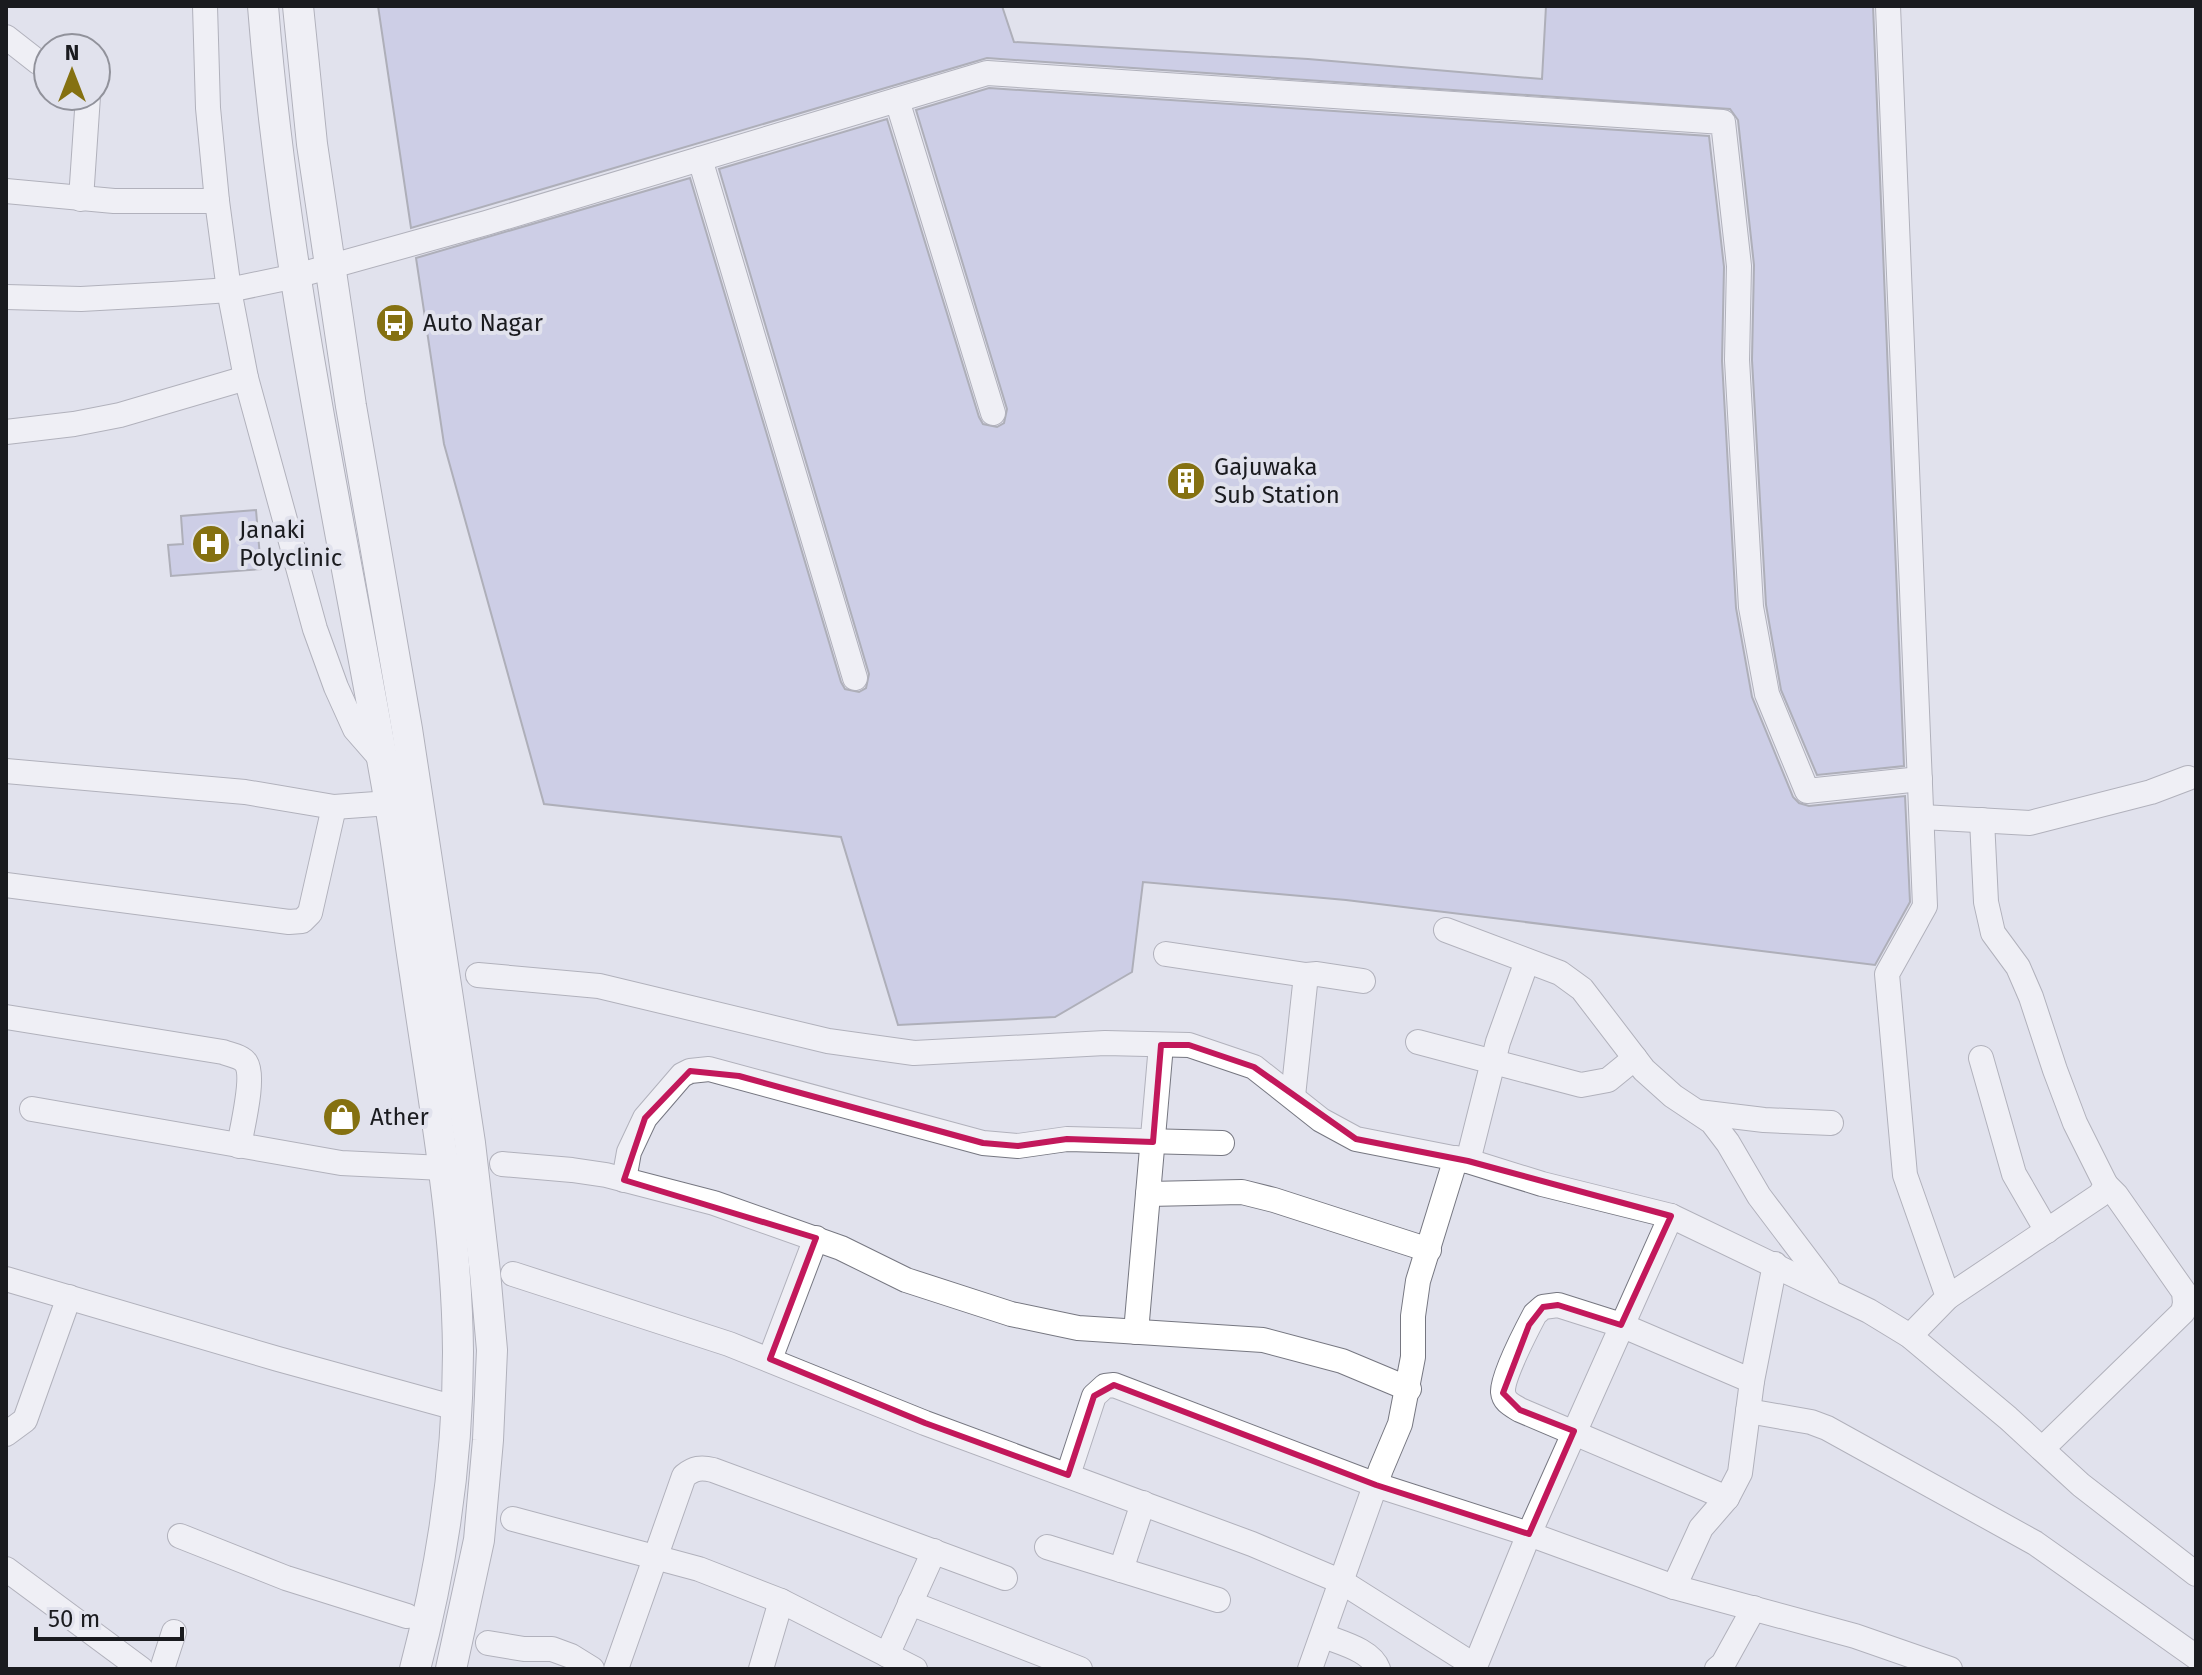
<svg xmlns="http://www.w3.org/2000/svg" width="2202" height="1675" viewBox="0 0 2202 1675" font-family="'Fira Sans',sans-serif">
	<style>
		.building { fill: #b3b7dd; stroke: #70717b; stroke-width: 2 }
		.lines { fill: none; stroke-linecap: round; stroke-linejoin: round }
		.minor-casing { stroke: #767781; stroke-width: 26 }
		.major-casing { stroke: #767781; stroke-width: 32 }
		.minor { stroke: #fff; stroke-width: 24 }
		.major { stroke: #fff; stroke-width: 30 }
		.marked { fill: none; stroke: #c2185b; stroke-width: 6; stroke-linejoin: round }
		.labels { text-anchor: middle; dominant-baseline: central; stroke-width: 8; stroke-linejoin: round; paint-order: stroke }
		.poi-label { font-size: 24px; fill: #1a1b1f; stroke: #e1e2ed; text-anchor: start }
	</style>
	<rect width="100%" height="100%" fill="#e1e2ed"/>
	<!-- building -->
	<g class="building">
		<polygon points="378,6 1002,6 1014,42 1308,59 1542,79 1546,6 1873,6 1904,766 1817,775 1781,690 1766,605 1752,360 1754,265 1738,120 1730,109 987,58 411,228"/>
		<polygon points="989,88 1709,136 1724,267 1722,361 1736,608 1752,697 1793,797 1799,803 1809,806 1905,796 1910,902 1875,965 1346,900 1143,882 1132,972 1055,1017 898,1025 841,837 544,804 444,444 416,258 690,178 841,682 845,689 859,692 866,688 869,674 719,169 887,119 979,417 983,424 997,427 1004,423 1007,409 916,110"/>
		<polygon points="256,510 261,569 171,576 168,545 183,544 181,516"/>
	</g>
	<g class="lines">
		<!-- minor casing -->
		<g class="minor-casing">
			<g id="minor">
				<polyline points="205,6 208,108 217,201 229,290 246,378 315,629 336,687 355,729 382,760"/>
				<polyline points="1888,6 1925,906 1887,974 1905,1175 1948,1297 1910,1336"/>
				<polyline points="6,37 38,62 48,66"/>
				<polyline points="897,100 993,413"/>
				<polyline points="700,159 855,678"/>
				<polyline points="6,191 114,201 217,201"/>
				<polyline points="81,199 88,96"/>
				<polyline points="6,297 81,299 172,294 229,290 296,276 486,223 987,73 1723,122 1739,266 1737,360 1751,607 1767,694 1807,791 1920,779"/>
				<polyline points="6,432 74,424 120,415 246,378"/>
				<polyline points="6,771 245,792 334,807 390,803"/>
				<polyline points="1922,817 2030,823 2151,792 2188,778"/>
				<polyline points="6,885 289,922 302,921 310,913 334,807"/>
				<polyline points="1446,930 1560,973 1582,989 1644,1070 1673,1096 1712,1122 1728,1143 1759,1196 1827,1286"/>
				<polyline points="1166,954 1306,975"/>
				<polyline points="478,975 599,986 828,1041 914,1053 1105,1043 1189,1045 1254,1067 1321,1120 1356,1139 1468,1161 1542,1184 1671,1216 1869,1311 1910,1336 2008,1418 2081,1485 2196,1574"/>
				<path d="M6,1017L223,1052C230,1055 241,1056 246,1063C255,1077 242,1128 239,1146"/>
				<polyline points="1418,1042 1581,1085 1608,1080 1635,1058"/>
				<polyline points="1981,1058 2014,1174 2047,1231"/>
				<polyline points="1293,1096 1306,975 1317,974 1363,981"/>
				<polyline points="32,1109 341,1163 443,1168"/>
				<polyline points="1698,1112 1764,1120 1831,1123"/>
				<polyline points="1468,1161 1498,1042 1527,961"/>
				<polyline points="502,1164 572,1170 606,1175 714,1203 841,1248 906,1280 1011,1314 1078,1328 1263,1340 1342,1361 1409,1389"/>
				<polyline points="624,1180 629,1152 645,1118 682,1075 690,1071 709,1069 983,1143 1018,1146 1067,1139 1222,1143"/>
				<polyline points="1148,1194 1242,1192 1274,1200 1429,1250"/>
				<polyline points="513,1274 729,1344 925,1423 1252,1544 1342,1582 1475,1666"/>
				<polyline points="6,1279 278,1359 456,1408"/>
				<polyline points="1948,1297 2100,1195 2106,1185 2075,1123 2055,1070 2031,997 2018,967 1993,933 1986,902 1982,820"/>
				<polyline points="1136,1332 1161,1045"/>
				<polyline points="770,1359 816,1238"/>
				<polyline points="1748,1411 1811,1422 1827,1428 2035,1543 2196,1657"/>
				<polyline points="6,1434 25,1420 69,1297"/>
				<polyline points="2042,1449 2183,1312 2185,1303 2184,1292 2116,1195 2106,1185"/>
				<polyline points="1068,1475 1094,1396 1105,1386 1114,1385 1376,1485 1529,1534 1674,1587 1855,1636 1950,1669"/>
				<path d="M1727,1498L1520,1410C1512,1405 1504,1402 1503,1392C1502,1377 1527,1329 1535,1314L1543,1307L1558,1305L1621,1325L1752,1381"/>
				<polyline points="513,1519 699,1569 781,1601 915,1669"/>
				<polyline points="180,1536 286,1578 407,1616"/>
				<polyline points="1047,1547 1218,1600"/>
				<polyline points="6,1569 141,1669"/>
				<polyline points="1121,1570 1143,1503"/>
				<polyline points="1674,1587 1701,1528 1727,1498 1740,1473 1752,1381 1775,1264"/>
				<polyline points="910,1603 1080,1669"/>
				<path d="M1324,1636C1341,1643 1371,1650 1378,1669"/>
				<polyline points="488,1643 524,1649 552,1649 571,1656 592,1669"/>
				<polyline points="887,1655 934,1551"/>
				<polyline points="162,1669 174,1632"/>
				<path d="M616,1669L684,1476C694,1468 701,1467 713,1470L1005,1578"/>
				<polyline points="761,1669 781,1601"/>
				<polyline points="1310,1669 1381,1469 1400,1424 1413,1357 1413,1316 1418,1281 1456,1158"/>
				<polyline points="1474,1669 1529,1534 1671,1216"/>
				<polyline points="1717,1669 1723,1664 1754,1608"/>
			</g>
		</g>
		<!-- major casing -->
		<g class="major-casing">
			<g id="major">
				<path d="M263,6C284,273 343,535 389,798C399,857 406,916 415,974C433,1099 457,1225 458,1352C458,1457 442,1567 415,1669"/>
				<polyline points="298,6 312,144 351,406 407,729 470,1143 485,1272 492,1350 488,1440 479,1540 451,1669"/>
			</g>
		</g>
		<!-- minor -->
		<use href="#minor" class="minor"/>
		<!-- major -->
		<use href="#major" class="major"/>
	</g>
	<!-- marked area -->
	<path d="M0 0H2202V1675H0ZM1161,1045H1189L1254,1067L1356,1139L1468,1161L1671,1216L1621,1325L1558,1305L1543,1307L1529,1325L1503,1393L1520,1410L1574,1431L1529,1534L1376,1485L1114,1385L1094,1396L1068,1475L925,1423L770,1359L816,1238L624,1180L645,1118L690,1071L739,1076L983,1143L1018,1146L1067,1139L1153,1142Z" fill="#e1e2ed" fill-opacity=".55" fill-rule="evenodd"/>
	<path class="marked" d="M1161,1045H1189L1254,1067L1356,1139L1468,1161L1671,1216L1621,1325L1558,1305L1543,1307L1529,1325L1503,1393L1520,1410L1574,1431L1529,1534L1376,1485L1114,1385L1094,1396L1068,1475L925,1423L770,1359L816,1238L624,1180L645,1118L690,1071L739,1076L983,1143L1018,1146L1067,1139L1153,1142Z"/>
	<!-- icons -->
	<defs>
		<g id="bus-disc" transform="scale(2)"><circle r="9.5" fill="#857111" stroke="#e1e2ed"/><path d="M-5-6H5V4H4V6H2V4H-2V6H-4V4H-5ZM-3.5-4V0h7V-4ZM-3.5 1.2v1.5H-2V1.2ZM2 1.2v1.5H3.5V1.2Z" fill="#fff"/></g>
		<g id="building-disc" transform="scale(2)"><circle r="9.5" fill="#857111" stroke="#e1e2ed"/><path d="M-4-6H4V6H1V3H-1V6H-4ZM-2.5-4.3h1.7v1.8h-1.7ZM.8-4.3h1.7v1.8H.8ZM-2.5-1h1.7V.8h-1.7ZM.8-1h1.7V.8H.8Z" fill="#fff"/></g>
		<g id="hospital-disc" transform="scale(2)"><circle r="9.5" fill="#857111" stroke="#e1e2ed"/><path d="M-5-5h3v3.5h4V-5h3V5h-3V1.5h-4V5h-3Z" fill="#fff"/></g>
		<g id="shop-disc" transform="scale(2)"><circle r="9.5" fill="#857111" stroke="#e1e2ed"/><path d="M-5-2.5h2.3a2.7 3.5 0 0 1 5.4 0H5L5.5 6h-11ZM-1.5-2.5h3a1.5 2.3 0 0 0-3 0Z" fill="#fff"/></g>
	</defs>
	<g fill-rule="evenodd">
		<use href="#bus-disc" x="395" y="323"/>
		<use href="#building-disc" x="1186" y="481"/>
		<use href="#hospital-disc" x="211" y="544"/>
		<use href="#shop-disc" x="342" y="1117"/>
	</g>
	<g class="labels">
		<!-- poi labels -->
		<g class="poi-label">
			<text x="423" y="323">Auto Nagar</text>
			<text x="1214" y="467">Gajuwaka<tspan x="1214" dy="28">Sub Station</tspan></text>
			<text x="239" y="530">Janaki<tspan x="239" dy="28">Polyclinic</tspan></text>
			<text x="370" y="1117">Ather</text>
		</g>
	</g>
	<!-- border -->
	<rect width="2202" height="1675" fill="none" stroke="#1a1b1f" stroke-width="16"/>
	<!-- north arrow -->
	<g transform="translate(72 72)"><circle r="38" fill="#e1e2ed" stroke="#91929b" stroke-width="2"/>
	<path d="M0-6L14 30L0 20L-14 30Z" fill="#857111"/>
	<text y="-12" font-size="22" font-weight="bold" text-anchor="middle" fill="#1a1b1f">N</text>
	</g>
	<!-- scale -->
	<path d="M36 1627v12h146v-12" fill="none" stroke="#1a1b1f" stroke-width="4"/>
	<text x="48" y="1627" font-size="24" fill="#1a1b1f" stroke="#e1e2ed" stroke-width="6" paint-order="stroke">50 m</text>
</svg>
